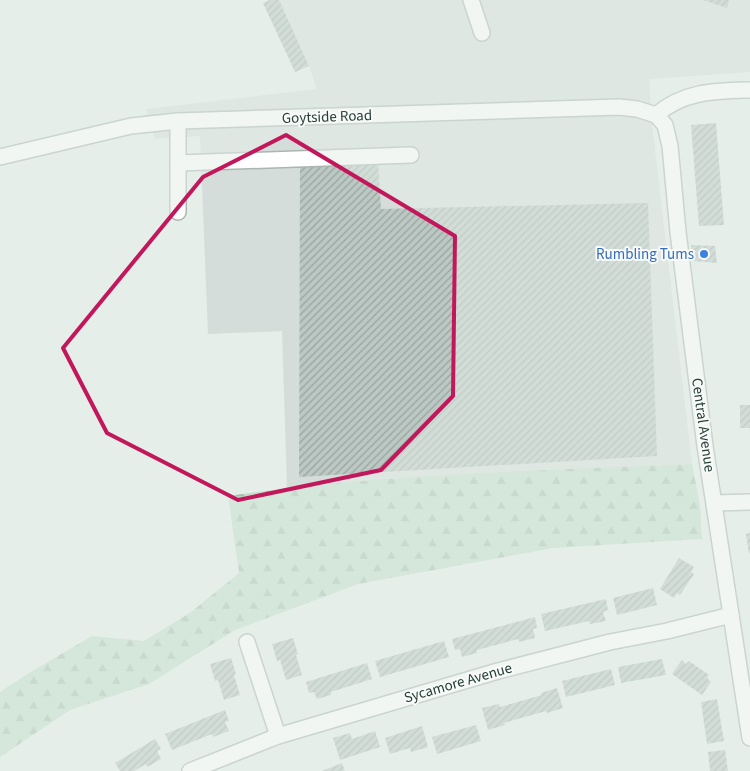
<svg xmlns="http://www.w3.org/2000/svg" width="750" height="771" viewBox="0 0 750 771" font-family="'Source Sans 3',sans-serif">
	<style>
		.built { fill: #d4ddd9 }
		.forest { fill: url(#forest-firs) }
		.building { fill: url(#building-hatch) }
		.lines { fill: none; stroke-linecap: round; stroke-linejoin: round }
		.minor-casing { stroke: #a9b6b1; stroke-width: 18 }
		.minor { stroke: #fff; stroke-width: 15 }
		.marked { fill: none; stroke: #c2185b; stroke-width: 4; stroke-linejoin: round }
		.shop-dot { fill: #3f7fe0; stroke: #f7faf8; stroke-width: 2 }
		.labels { text-anchor: middle; dominant-baseline: central; stroke-width: 4; stroke-linejoin: round; paint-order: stroke }
		.street-label { font-size: 15px; fill: #263e37; stroke: #f7faf8 }
		.shop-label { font-size: 15px; fill: #366cbe; stroke: #f7faf8; text-anchor: end }
	</style>
	<defs>
		<pattern id="forest-firs" width="22" height="20" patternUnits="userSpaceOnUse" patternTransform="scale(1.25)"><rect width="22" height="20" fill="#c1dcc8"/><path d="M5 1l3.5 6h-7zM16 11l3.5 6h-7z" fill="#a6beac"/></pattern>
		<pattern id="building-hatch" width="6" height="6" patternUnits="userSpaceOnUse" patternTransform="scale(1.25)"><rect width="6" height="6" fill="#bcc8c3"/><path d="M-1 1l2-2M0 6l6-6M5 7l2-2" fill="none" stroke="#99a49f"/></pattern>
	</defs>
	<rect width="100%" height="100%" fill="#e6eeea"/>
	<!-- built -->
	<polygon class="built" points="279,0 750,0 750,72 649,79 652,124 692,464 414,478 287,487 282,331 208,334 200,136 155,139 146,109 317,89 309,66"/>
	<!-- forest -->
	<path class="forest" d="M692,464L700,505L702,539L553,548L358,584L235,630L149,684L70,710L0,757V692L29,673L92,636L144,641L191,612L239,573L228,496C380,474 539,471 692,464Z"/>
	<!-- building -->
	<g class="building">
		<polygon points="270,0 279,0 309,66 295,72 263,3"/>
		<polygon points="703,0 729,0 727,8"/>
		<polygon points="716,123 724,225 699,226 691,125"/>
		<polygon points="378,163 381,209 648,203 657,456 299,477 300,166"/>
		<polygon points="691,245 715,246 717,263 693,261"/>
		<rect x="740" y="405" width="10" height="23"/>
		<polygon points="750,533 750,553 749,554 746,534"/>
		<polygon points="679,558 694,567 691,572 694,574 680,595 677,593 674,598 660,589"/>
		<polygon points="653,588 657,605 617,615 613,598"/>
		<polygon points="606,599 608,610 603,612 606,621 590,624 589,621 545,631 541,614"/>
		<polygon points="535,617 537,628 533,629 535,638 519,642 518,639 477,650 477,653 462,657 460,649 455,650 452,639"/>
		<polygon points="293,638 298,654 296,655 302,675 286,680 280,660 277,661 272,644"/>
		<polygon points="444,641 449,657 380,677 375,661"/>
		<polygon points="231,658 236,674 234,675 240,695 224,700 218,680 215,681 210,664"/>
		<polygon points="662,659 666,675 621,683 618,667"/>
		<polygon points="682,660 686,664 689,661 709,675 707,678 711,682 702,695 672,674"/>
		<polygon points="367,663 372,679 331,692 331,695 317,699 314,692 309,693 306,682"/>
		<polygon points="611,669 615,685 566,697 562,681"/>
		<polygon points="557,688 563,708 547,713 546,711 504,723 505,725 488,730 482,708 499,704 500,707 542,695 541,693"/>
		<polygon points="717,699 724,741 707,744 701,702"/>
		<polygon points="225,710 229,721 225,722 229,731 213,737 212,734 172,750 165,734"/>
		<polygon points="476,725 481,741 437,754 432,737"/>
		<polygon points="422,726 428,747 411,752 410,748 390,754 385,738"/>
		<polygon points="375,731 380,747 340,760 333,738 350,733 352,739"/>
		<polygon points="155,739 161,749 157,751 161,759 147,767 146,764 134,771 120,771 115,763"/>
		<polygon points="725,750 728,771 710,771 708,752"/>
		<polygon points="342,763 345,771 322,771"/>
	</g>
	<g class="lines">
		<!-- minor casing -->
		<g class="minor-casing">
			<g id="minor">
				<polyline points="471,0 482,33"/>
				<polyline points="656,115 665,125 670,146 678,232 705,446 750,738"/>
				<path d="M656,115C684,91 714,91 750,90"/>
				<polyline points="0,157 131,126 178,121 619,107 637,109 656,115"/>
				<polyline points="178,163 411,155"/>
				<polyline points="178,212 178,121"/>
				<polyline points="715,503 750,502"/>
				<polyline points="247,642 278,736"/>
				<polyline points="190,771 278,736 498,671 610,642 667,631 731,615"/>
			</g>
		</g>
		<!-- minor -->
		<use href="#minor" class="minor"/>
	</g>
	<!-- marked area -->
	<path d="M0 0H750V771H0ZM286,135L455,236L453,396L381,470L238,500L107,433L63,348L203,177Z" fill="#e6eeea" fill-opacity=".55" fill-rule="evenodd"/>
	<path class="marked" d="M286,135L455,236L453,396L381,470L238,500L107,433L63,348L203,177Z"/>
	<!-- markers -->
	<circle class="shop-dot" cx="704" cy="254" r="5"/>
	<g class="labels">
		<!-- street labels -->
		<g class="street-label">
			<text transform="translate(327 117) rotate(-2)">Goytside Road</text>
			<text transform="translate(703 425) rotate(82)">Central Avenue</text>
			<text transform="translate(458 683) rotate(-16)">Sycamore Avenue</text>
		</g>
		<!-- shop labels -->
		<g class="shop-label">
			<text x="694" y="254">Rumbling Tums</text>
		</g>
	</g>
</svg>
